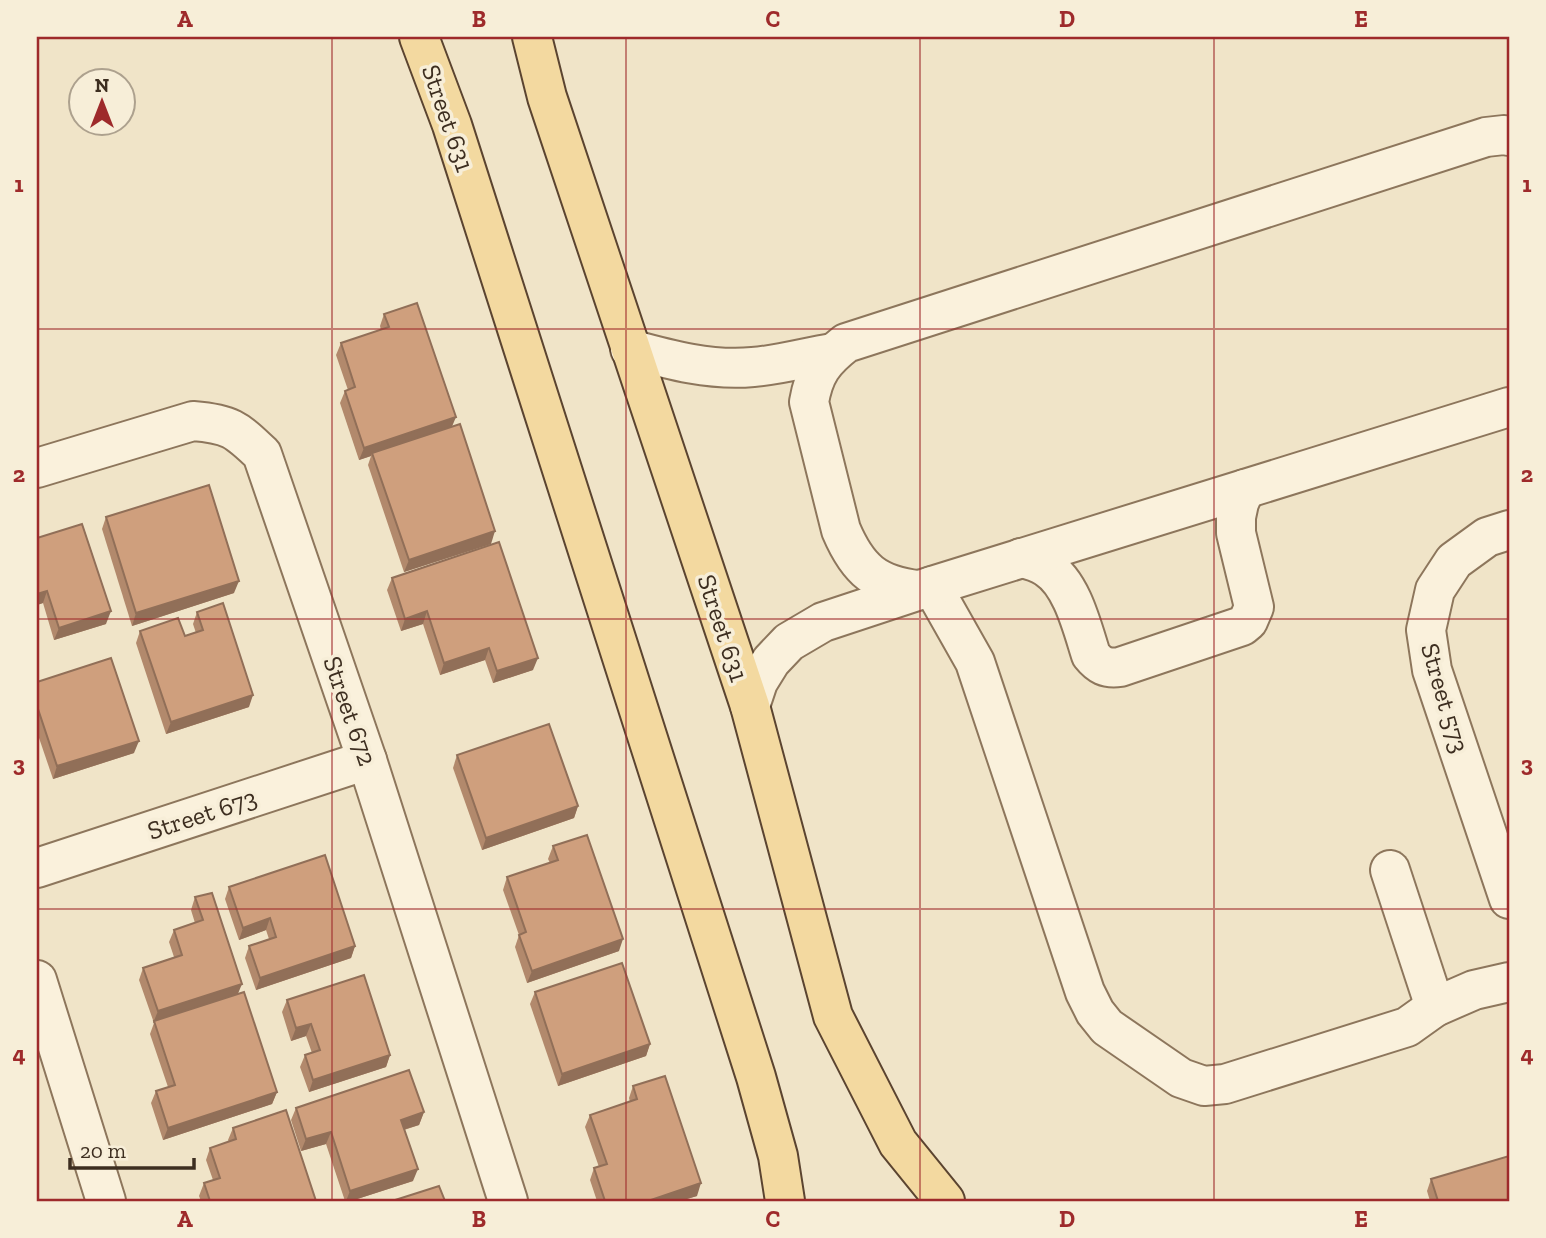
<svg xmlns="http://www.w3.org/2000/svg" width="1546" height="1238" viewBox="0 0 1546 1238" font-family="'Zilla Slab',serif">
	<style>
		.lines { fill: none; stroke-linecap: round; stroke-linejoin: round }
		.minor-casing { stroke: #8d765c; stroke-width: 42 }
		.major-casing { stroke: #5b4430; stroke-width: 42 }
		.minor { stroke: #faf1dc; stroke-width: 38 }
		.major { stroke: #f3d9a0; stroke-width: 38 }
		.wall { fill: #b2896c }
		.shaded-wall { fill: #916f58 }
		.building { fill: #cf9f7d; stroke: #916f58; stroke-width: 2 }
		.grid { fill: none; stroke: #9e2a2b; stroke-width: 2; stroke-opacity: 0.55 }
		.labels { text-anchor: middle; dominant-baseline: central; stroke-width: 7; stroke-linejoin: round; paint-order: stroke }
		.street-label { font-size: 26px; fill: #3d2e20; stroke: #f7eed8 }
		.neatline { fill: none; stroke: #9e2a2b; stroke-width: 2.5 }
		.grid-label { font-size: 23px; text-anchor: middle; font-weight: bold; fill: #9e2a2b }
	</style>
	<rect width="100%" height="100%" fill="#f0e4c8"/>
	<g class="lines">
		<!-- minor casing -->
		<g class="minor-casing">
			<g id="minor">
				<path d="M630,349C670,360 711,371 753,367C780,365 807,357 833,353"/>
				<path d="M37,468L193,421C230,424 236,429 262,454L367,760L508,1201"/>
				<polyline points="1509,530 1487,537 1454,561 1435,590 1426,630 1432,670 1509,899"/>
				<path d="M1021,558C1030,560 1039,562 1047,568C1072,584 1082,627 1091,655C1099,665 1106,669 1120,667L1242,626L1248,621L1254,607L1236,533V517L1239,503L1245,489"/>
				<polyline points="932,586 975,662 1085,992 1095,1012 1107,1027 1181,1078 1204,1086 1225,1084 1407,1027 1435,1007 1474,990 1509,982"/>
				<path d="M918,590C876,585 858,570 841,530L809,402C814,373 823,361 846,343L1486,137L1504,135L1509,136"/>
				<polyline points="750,706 758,682 771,661 789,642 823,622 932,586 1509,407"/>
				<polyline points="37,868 367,760"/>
				<polyline points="1390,870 1435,1007"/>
				<polyline points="37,980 106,1201"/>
			</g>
		</g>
		<!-- major casing -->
		<g class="major-casing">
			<g id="major">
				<polyline points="419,37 452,125 756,1077 778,1156 785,1201"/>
				<polyline points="532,37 547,97 750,706 833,1016 898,1143 945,1201"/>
			</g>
		</g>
		<!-- minor -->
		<use href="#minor" class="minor"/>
		<!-- major -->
		<use href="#major" class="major"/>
	</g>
	<!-- wall -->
	<g class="wall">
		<polygon points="384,314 452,426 491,544 404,572 368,465 371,456 359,460 340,403 345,391 348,390 336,355 341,343 381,330 380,326"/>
		<polygon points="106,517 234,593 132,626 102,529"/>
		<polygon points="37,538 106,624 54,640 43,603 37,605"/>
		<polygon points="392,578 533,670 493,683 485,660 440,675 423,624 401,631 387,590"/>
		<polygon points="197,612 249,707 166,734 136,643 140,631 185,636 196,633 193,624"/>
		<polygon points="37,682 134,753 53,779 37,732"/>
		<polygon points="457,755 578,806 574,818 482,850 453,768"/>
		<polygon points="553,846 619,951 527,983 515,947 519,935 503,890 507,877 550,863 548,859"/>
		<polygon points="229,887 355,946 351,958 256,990 245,958 249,946 269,939 266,930 239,940 225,899"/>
		<polygon points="195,897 238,994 277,1092 272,1104 163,1140 151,1103 156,1091 168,1087 150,1034 154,1023 139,980 143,968 174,957 169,942 174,930 195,923 191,910"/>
		<polygon points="535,992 650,1044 646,1056 558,1086 530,1004"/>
		<polygon points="287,1000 390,1055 386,1067 309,1092 300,1067 305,1055 312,1053 306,1036 291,1041 282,1012"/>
		<polygon points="633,1086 697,1196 680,1201 597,1201 590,1180 594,1168 599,1167 585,1127 590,1115 630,1102 629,1098"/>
		<polygon points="296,1108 424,1112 419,1125 404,1130 413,1181 351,1201 345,1201 326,1144 301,1151 291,1120"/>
		<polygon points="233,1128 316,1201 201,1201 199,1196 204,1183 213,1180 206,1160 210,1148 229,1142 228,1140"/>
		<polygon points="1431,1179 1509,1201 1430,1201 1427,1191"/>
	</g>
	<!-- shaded-wall -->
	<g class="shaded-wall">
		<polygon points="456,417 451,429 372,453 371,456 359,460 364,448"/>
		<polygon points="495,531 491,544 404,572 409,560"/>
		<polygon points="239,581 234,593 132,626 136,613"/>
		<polygon points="47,591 43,603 37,605 37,594"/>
		<polygon points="111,611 106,624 54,640 59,628"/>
		<polygon points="427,611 423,624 401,631 405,619"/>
		<polygon points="489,648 485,660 440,675 444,663"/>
		<polygon points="538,658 533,670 493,683 497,671"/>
		<polygon points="253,695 249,707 166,734 171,722"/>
		<polygon points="139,741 134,753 53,779 57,766"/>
		<polygon points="578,806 574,818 482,850 486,838"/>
		<polygon points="270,918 266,930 239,940 243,928"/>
		<polygon points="623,939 619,951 527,983 532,971"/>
		<polygon points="355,946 351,958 256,990 260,978"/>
		<polygon points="242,984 237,996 153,1023 158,1011"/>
		<polygon points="311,1024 306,1036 291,1041 296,1028"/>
		<polygon points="650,1044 646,1056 558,1086 562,1074"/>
		<polygon points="390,1055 386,1067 309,1092 313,1080"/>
		<polygon points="277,1092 272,1104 163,1140 168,1128"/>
		<polygon points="424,1112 419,1125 396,1132 401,1120"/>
		<polygon points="331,1132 326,1144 301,1151 306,1139"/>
		<polygon points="418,1169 413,1181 351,1201 346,1201 350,1191"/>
		<polygon points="701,1183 697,1196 680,1201 648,1201"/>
	</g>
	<!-- building -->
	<g class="building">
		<polygon points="417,303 456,417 364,448 345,391 355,387 341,343 389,327 384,314"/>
		<polygon points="460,424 495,531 409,560 372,453"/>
		<polygon points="209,485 239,581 136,613 106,517"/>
		<polygon points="82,524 111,611 59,628 47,591 37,594 37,538"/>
		<polygon points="499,542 538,658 497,671 489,648 444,663 427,611 405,619 392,578"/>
		<polygon points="223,603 253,695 171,722 140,631 178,618 185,636 203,630 197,612"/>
		<polygon points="111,658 139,741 57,766 37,706 37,682"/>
		<polygon points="549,724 578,806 486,838 457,755"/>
		<polygon points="587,835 623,939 532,971 519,935 526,932 507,877 558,860 553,846"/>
		<polygon points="325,855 355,946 260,978 249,946 276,937 270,918 243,928 229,887"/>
		<polygon points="212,893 242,984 158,1011 143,968 182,955 174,930 203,920 195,897"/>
		<polygon points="622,963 650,1044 562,1074 535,992"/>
		<polygon points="364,975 390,1055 313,1080 305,1055 320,1050 311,1024 296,1028 287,1000"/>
		<polygon points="244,992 277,1092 168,1128 156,1091 175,1085 154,1021"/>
		<polygon points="409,1070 424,1112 401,1120 418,1169 350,1191 331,1132 306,1139 296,1108"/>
		<polygon points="665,1076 701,1183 648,1201 605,1201 594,1168 607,1164 590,1115 637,1099 633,1086"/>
		<polygon points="286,1110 316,1201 210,1201 204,1183 220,1178 210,1148 236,1139 233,1128"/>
		<polygon points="1509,1156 1509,1201 1438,1201 1431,1179"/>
		<polygon points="439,1186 445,1201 392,1201"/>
	</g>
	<!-- grid -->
	<path class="grid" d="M332,37V1201M626,37V1201M920,37V1201M1214,37V1201M37,329H1509M37,619H1509M37,909H1509"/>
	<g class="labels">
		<!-- street labels -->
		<g class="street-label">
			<text transform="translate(448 118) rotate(71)">Street 631</text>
			<text transform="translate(723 628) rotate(72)">Street 631</text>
			<text transform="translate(1445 698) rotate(74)">Street 573</text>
			<text transform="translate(350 711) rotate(71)">Street 672</text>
			<text transform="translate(202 814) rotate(-18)">Street 673</text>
		</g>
	</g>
	<!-- border -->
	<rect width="1546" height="1238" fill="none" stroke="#f7eed8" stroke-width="77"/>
	<!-- north arrow -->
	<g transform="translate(102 102)"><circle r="33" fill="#f7eed8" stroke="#ada18e" stroke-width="2"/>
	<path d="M0-5L12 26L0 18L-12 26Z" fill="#9e2a2b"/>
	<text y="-10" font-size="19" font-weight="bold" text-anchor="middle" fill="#3d2e20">N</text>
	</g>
	<!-- scale -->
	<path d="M70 1158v10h124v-10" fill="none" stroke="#3d2e20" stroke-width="3.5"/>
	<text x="80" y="1158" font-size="21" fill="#3d2e20" stroke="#f7eed8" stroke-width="5" paint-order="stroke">20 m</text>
	<rect x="38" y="38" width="1470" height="1162" class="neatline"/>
	<g class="grid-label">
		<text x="185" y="27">A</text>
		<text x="479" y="27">B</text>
		<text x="773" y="27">C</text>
		<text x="1067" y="27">D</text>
		<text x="1361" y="27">E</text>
		<text x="19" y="192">1</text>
		<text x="1527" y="192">1</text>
		<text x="19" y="482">2</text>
		<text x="1527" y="482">2</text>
		<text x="19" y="772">3</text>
		<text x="1527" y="772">3</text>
		<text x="19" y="1062">4</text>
		<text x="1527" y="1062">4</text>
		<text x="185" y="1227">A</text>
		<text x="479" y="1227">B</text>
		<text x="773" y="1227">C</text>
		<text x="1067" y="1227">D</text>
		<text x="1361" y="1227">E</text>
	</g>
</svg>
